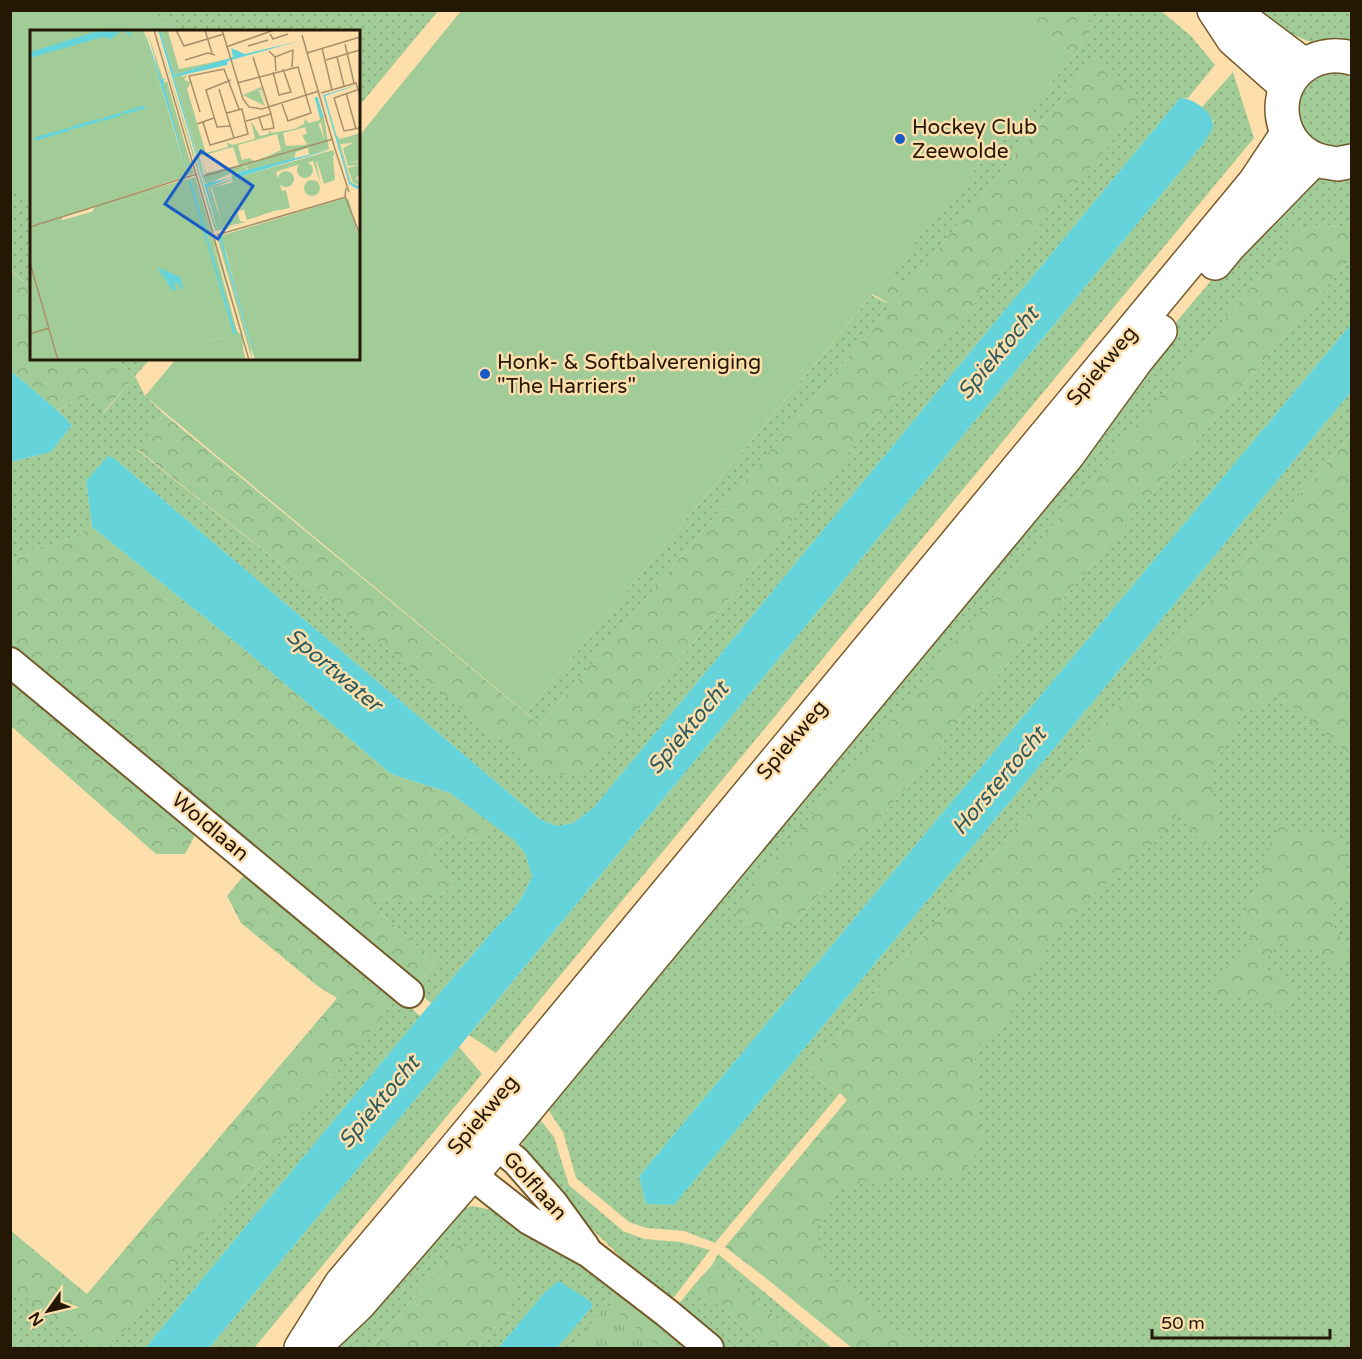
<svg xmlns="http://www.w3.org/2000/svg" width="1362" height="1359" viewBox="0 0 1362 1359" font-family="'Varela Round',sans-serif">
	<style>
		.grass { fill: url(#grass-dots) }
		.forest { fill: url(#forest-crowns) }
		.park { fill: url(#park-tufts) }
		.garden { fill: #a1cc97 }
		.water { fill: #65d4da }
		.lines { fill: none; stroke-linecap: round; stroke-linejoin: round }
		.minor-casing { stroke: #755a2a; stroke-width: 32 }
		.tertiary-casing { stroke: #755a2a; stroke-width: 36 }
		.secondary-casing { stroke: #755a2a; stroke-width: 36 }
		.minor { stroke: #fff; stroke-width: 28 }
		.tertiary { stroke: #fff; stroke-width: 33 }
		.secondary { stroke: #fff; stroke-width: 33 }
		.poi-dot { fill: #185bc7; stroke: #fedfac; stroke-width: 2 }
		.labels { text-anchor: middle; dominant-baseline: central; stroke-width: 5; stroke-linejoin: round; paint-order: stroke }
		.poi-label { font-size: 21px; fill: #241805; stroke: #fedfac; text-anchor: start }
		.street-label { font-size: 21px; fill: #241805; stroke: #fedfac }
		.water-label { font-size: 22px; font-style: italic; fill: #2a5a5d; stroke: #fedfac }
		.inset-river { fill: none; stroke: #65d4da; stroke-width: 3 }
		.inset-road { fill: none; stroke: #a78f69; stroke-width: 1.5 }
		.view { fill: #185bc7; fill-opacity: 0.15; stroke: #185bc7; stroke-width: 3 }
		.inset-edge { fill: none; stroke: #241805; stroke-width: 3 }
	</style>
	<defs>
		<pattern id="grass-dots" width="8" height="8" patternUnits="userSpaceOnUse" patternTransform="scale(1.5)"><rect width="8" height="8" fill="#a1cc97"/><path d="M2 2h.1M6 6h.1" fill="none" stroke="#8aae81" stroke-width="1.8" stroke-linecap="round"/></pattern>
		<pattern id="forest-crowns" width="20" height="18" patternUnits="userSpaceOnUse" patternTransform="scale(1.5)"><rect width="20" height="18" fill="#a1cc97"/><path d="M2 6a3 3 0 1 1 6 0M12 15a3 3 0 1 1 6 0" fill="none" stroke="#8aae81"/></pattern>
		<pattern id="park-tufts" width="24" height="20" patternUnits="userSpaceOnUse" patternTransform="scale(1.5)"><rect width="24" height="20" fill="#a1cc97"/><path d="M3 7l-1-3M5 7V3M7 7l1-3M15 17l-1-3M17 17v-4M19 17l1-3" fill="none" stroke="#8aae81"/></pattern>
	</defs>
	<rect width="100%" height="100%" fill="#fedfac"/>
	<!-- grass -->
	<g class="grass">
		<polygon points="11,11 438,11 359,106 358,32 32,32 31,288 11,270"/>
		<polygon points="1084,11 1161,11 1191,36 1215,65 1188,98 1180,98 594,807 573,823 556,826 540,819 115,459 86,481 92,527 59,543 33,549 11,564 11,462 51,452 72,425 57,410 90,395 103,414 135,376 115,359 150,359 135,376 145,396 164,414 137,450 543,773 638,711 819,488 1016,254 1098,55 907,286 890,273 931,221 1074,56 1092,29"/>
		<polygon points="1256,11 1351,11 1351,41 1317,45 1287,32"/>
		<polygon points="1233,72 1254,138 496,1053 469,1035 1204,143 1214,122 1202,107"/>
		<path d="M1333,73L1345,74L1351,78V148L1333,153L1297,129V96C1309,82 1314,75 1333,73Z"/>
		<polygon points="1351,173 1351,229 1321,224 1297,232 733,911 750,930 793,926 980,697 1351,258 1351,324 639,1176 646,1204 674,1205 1351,392 1351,435 807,1072 840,1093 715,1243 684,1231 646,1228 629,1222 576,1178 563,1132 547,1108 1159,342 1244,242 1316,176"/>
		<polygon points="872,295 874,297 892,305 540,725 526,713"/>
		<polygon points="1351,482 1351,1348 910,1348 817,1271 804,1196 819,1143 847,1100"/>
		<polygon points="495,825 514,840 526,855 532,877 522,897 511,913 496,927 431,1003 414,989 436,963 366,900 434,898 454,886 430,850 453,832 474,841"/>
		<polygon points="400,997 420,1016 145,1348 11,1348 10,1291 15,1289 91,1346 242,1188 391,1005"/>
		<polygon points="459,1047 482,1074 254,1348 209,1348"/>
		<polygon points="535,1113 554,1137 569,1185 623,1231 644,1239 681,1242 710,1250 675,1296 667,1301 575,1213 522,1148 526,1125"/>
		<polygon points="472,1206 498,1211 615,1287 609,1323 588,1348 557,1348 593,1306 544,1293 498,1348 478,1348 510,1311 467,1248 460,1242 371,1348 325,1348 451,1212"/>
		<polygon points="718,1254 832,1348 814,1348 712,1265"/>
		<polygon points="694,1285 770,1348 726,1348 676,1307"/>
	</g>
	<!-- forest -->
	<g class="forest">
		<polygon points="1021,11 1084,11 1092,29 1074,56"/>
		<polygon points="1098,55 1145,103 1016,254 819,488 638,711 581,775 543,774 137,449 164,414 540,725 892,305 872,294 890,273 907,286"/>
		<polygon points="1321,224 1351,229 1351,258 980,697 793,926 750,930 732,911 1297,232"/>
		<polygon points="10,270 31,288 32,358 115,359 135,376 102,414 90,395 57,410 11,371"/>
		<path d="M1351,435V755L1274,691L1238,721L1210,773L1220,826L1203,846L1179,812L1160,838L1088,898L1045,952L1008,1016L975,1050L977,1102L984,1142L961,1175C919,1175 876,1176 837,1191L816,1230L829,1275L920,1348H852L762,1275L725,1247L847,1100L840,1093L807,1072Z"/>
		<polygon points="92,527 245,650 391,774 450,793 495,825 474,841 453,832 430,850 454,886 434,898 366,900 436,963 414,989 11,655 11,564 33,549 59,543"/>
		<polygon points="10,677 199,828 185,854 156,854 11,726"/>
		<polygon points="1281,823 1310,837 1330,834 1344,839 1346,873 1351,872 1352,901 1335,902 1327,913 1348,952 1332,968 1315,951 1279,943 1261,967 1284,975 1303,994 1279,1013 1242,995 1226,1001 1211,988 1220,972 1255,946 1242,918 1252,893 1271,855 1268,846"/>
		<polygon points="249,869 400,997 391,1005 364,1040 116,1340 91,1346 15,1290 11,1291 10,1230 87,1294 337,998 319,987 241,923 227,896"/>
		<polygon points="460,1242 517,1284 510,1311 478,1348 371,1348"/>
		<polygon points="712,1265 814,1348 770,1348 694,1285"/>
		<polygon points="615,1287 692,1348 588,1348 609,1323"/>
	</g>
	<!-- park -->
	<polygon class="park" points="607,1304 661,1348 571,1348"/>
	<!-- garden -->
	<g class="garden">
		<polygon points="10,11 153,11 178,31 32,32 31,205 11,187"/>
		<polygon points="461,11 1021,11 1074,56 931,221 918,239 526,713 145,396 176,359 358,358 359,136"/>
	</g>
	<!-- water -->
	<g class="water">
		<path d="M1180,98C1192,97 1214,113 1213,125C1213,131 1207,137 1204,143L459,1047L209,1348H145L420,1016L496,927L511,913L522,897L532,877L526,855L514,840L450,793L391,774L245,650L92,527L86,481L108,456L115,459L540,819L556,826L573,823L594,807Z"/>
		<polygon points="1351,324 1351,392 674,1205 646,1204 639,1176"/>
		<polygon points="11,371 57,410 72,425 51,452 11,462"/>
		<polygon points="559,1281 590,1301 593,1306 557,1348 498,1348 544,1293"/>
	</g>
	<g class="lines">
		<!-- minor casing -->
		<g class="minor-casing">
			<g id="minor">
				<polyline points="10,662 409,993"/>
				<polyline points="479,1130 516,1161 553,1203 585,1247"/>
				<polyline points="456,1160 487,1187 529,1220 589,1253 667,1313 709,1348"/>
			</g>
		</g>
		<!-- tertiary casing -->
		<g class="tertiary-casing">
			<g id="tertiary">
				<polyline points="1214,10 1233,39 1286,86"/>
				<polyline points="1221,11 1248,23 1304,65"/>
			</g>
		</g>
		<!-- secondary casing -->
		<g class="secondary-casing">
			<g id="secondary">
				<path d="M1352,58C1337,54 1325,55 1312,61C1266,83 1275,152 1325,162C1329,162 1334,164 1338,164C1342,163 1347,162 1352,161"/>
				<polyline points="1215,263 1229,246 1314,159"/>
				<polyline points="318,1343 359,1304 497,1145 1067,456 1135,362 1160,331"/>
				<polyline points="301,1348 341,1284 450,1155 1255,182 1287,134"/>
			</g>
		</g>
		<!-- minor -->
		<use href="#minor" class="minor"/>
		<!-- tertiary -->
		<use href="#tertiary" class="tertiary"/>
		<!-- secondary -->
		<use href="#secondary" class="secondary"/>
	</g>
	<!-- markers -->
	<g class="poi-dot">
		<circle cx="900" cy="139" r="6"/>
		<circle cx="485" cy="374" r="6"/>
	</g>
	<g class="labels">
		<!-- poi labels -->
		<g class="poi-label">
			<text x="912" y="127">Hockey Club<tspan x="912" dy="24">Zeewolde</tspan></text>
			<text x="497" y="362">Honk- &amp; Softbalvereniging<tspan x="497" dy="24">"The Harriers"</tspan></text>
		</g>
		<!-- street labels -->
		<g class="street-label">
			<text transform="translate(1102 366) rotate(-50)">Spiekweg</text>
			<text transform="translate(792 740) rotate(-50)">Spiekweg</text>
			<text transform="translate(210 827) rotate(40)">Woldlaan</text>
			<text transform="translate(483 1115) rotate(-50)">Spiekweg</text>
			<text transform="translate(535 1186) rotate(48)">Golflaan</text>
		</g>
		<!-- water labels -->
		<g class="water-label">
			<text transform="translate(998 353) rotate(-50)">Spiektocht</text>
			<text transform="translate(334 670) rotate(40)">Sportwater</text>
			<text transform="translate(688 728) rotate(-50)">Spiektocht</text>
			<text transform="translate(999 781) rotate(-50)">Horstertocht</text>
			<text transform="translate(379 1102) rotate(-50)">Spiektocht</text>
		</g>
	</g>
	<!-- overview -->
	<g transform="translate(30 30)">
		<rect width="330" height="330" fill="#fedfac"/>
		<path d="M113,0L117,9L157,145L117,0L164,143L156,146ZM126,0L187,200L177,157L202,149L201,140L216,137L217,140L205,143L206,150L262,137L246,142L252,161L256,160L260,178L244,181L240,166L212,177L202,150L178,159L189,197H192L189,184L194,198L217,193L185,201ZM130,0L138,1L149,39L199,29L144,45ZM152,45L173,123L169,125L174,145L179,147L177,154L175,152L144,47ZM231,57L237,76L231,60H229L235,76L213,65ZM330,103V130L321,133L330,131V146L326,147L330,155L323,153L318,138L329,135L318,136L313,118L323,113L310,114L322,154L330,156L327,158L321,154L306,105L310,109ZM41,140L51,180L60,178L63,173L57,170L54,174L52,166L59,164L66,173L61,178L58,180L32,187V190L62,182L66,175L165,147L212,303L214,330L207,307L201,305L174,313L178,330H29L0,231V197L13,193L0,196V152ZM160,150L161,151L206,305L203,303ZM156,152L158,158L153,155L69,178ZM182,209L211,303L210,304L207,301ZM315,168L319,170L330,216L195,221L189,207L221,318L222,330L187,207Z" fill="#a1cc97" fill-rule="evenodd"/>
		<path d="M158,43L154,50L161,52L157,59L176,123L198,117L197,112L202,115L225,109L221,91L230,106L239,104V100L242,103L264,99L274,94L275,89L279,93L290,90L285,66L294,87L299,119L279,125L278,118L266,122L264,129L220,142L216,136L178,154L151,49ZM291,93L294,108L275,115L256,116L253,103ZM247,104L251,120L224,132L220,128L212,130L208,115ZM203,117L209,135L176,143L171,126ZM137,51L163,142L160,143L134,53ZM303,120L310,139L304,124L302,130L286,132L291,155L283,131L205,152L206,148ZM202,150L181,159L188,182L203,178L189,184L192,196L208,192L207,181L210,191L216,192L189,198L178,159ZM156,152L179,223L145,232L124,222L150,211L149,205L131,211L137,205L130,199L94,206L102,194L115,199L117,195L100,187L84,192L86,184L75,188L77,194L72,195L69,178ZM153,155L163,187L135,196L129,189L127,196L119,172L107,176L102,172ZM99,173L118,189L120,192L95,179L75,182ZM0,218L3,227L15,218L18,221L2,230L3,234L68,221L65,225L57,224L47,240L37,239L36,230L27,233V243L7,247L36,252L38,261L21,259L17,272L40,330H29L0,231ZM71,220L78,247L67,258L63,252ZM180,226L202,304L183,309L180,300L184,297L180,295L185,274L165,244H162L176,278L171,281L169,297L177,282L173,308L147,283L125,288L136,277L167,271L157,233ZM62,233L53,259L46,251L38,252ZM84,253L97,269L118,263L124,266L99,276L103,293L97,299L102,313L96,310L93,296L86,295L75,258L82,263L88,281H92ZM46,269L63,314L72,324V330L63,329ZM26,274L42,278L54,330H46L45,318ZM137,292L161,300L162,307L172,312L161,316L160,311L158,317L153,314L138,322L141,316L133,318L132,308L146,313L157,312L158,305L128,302L116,305L114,296Z" fill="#a1cc97" fill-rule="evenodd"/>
		<path d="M0,0H113L157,146L51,180L39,142L0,153ZM313,170L320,175L330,211V330H225L193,211L199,204ZM0,229L28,330H0ZM208,303L216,330H176L171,314Z" fill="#a1cc97"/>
		<path d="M288,92L294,109L277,114L272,105L277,104L275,96ZM303,126L305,150L294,154L287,132ZM267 140a8 8 0 1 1 16 0a8 8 0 1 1-16 0ZM248 149a8 8 0 1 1 16 0a8 8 0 1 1-16 0ZM274 158a8 8 0 1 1 16 0a8 8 0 1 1-16 0ZM204,152L212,179V173L240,165L244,181L217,190L214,180L207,181L210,192L193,196L182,158Z" fill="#a1cc97"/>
		<path d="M71,0H100L101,8L96,2H89L81,9L73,7L0,28V22ZM114,0L131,49H135L133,52L158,145ZM128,0H130L144,45L203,27L201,18L215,24L269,11L198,31L197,35L144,47L175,154L202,147L177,157L188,200ZM330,54L295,66L320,152L330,157L327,159L319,154L293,65ZM302,119L206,148L204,147L209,142ZM159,151H161L207,306L203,303ZM191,207L220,309L225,330L189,208ZM127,237L150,247L155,262L148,253L143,254L148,259L143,261Z" fill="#65d4da"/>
		<path class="inset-river" d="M286,67L292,87M93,83L115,77M72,90L91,84M42,98L70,90M5,109L40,99"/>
		<path class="inset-road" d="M124,0L183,203M146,0L154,16L194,4M175,0L182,23M192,0L213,69L219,77L232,79L289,61M240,4L243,9L258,4M272,5L304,116M315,14L324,53M218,16L238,10M196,17L244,0M292,18L302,60M239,21L245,27L246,41M277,23L330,7M245,27L263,20L262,37M307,27L314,56M155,30L178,23L185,25M296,30L330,20M243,42L249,65L261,62L253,39M207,53L268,37L281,83L258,91L252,74M189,59L204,108M330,59L304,68L314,101L330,98M291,63L326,53L330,65M316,63L326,99M170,82L159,46L194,39L209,79M229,87L233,100L244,98L241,84M216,91L241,84L223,27M173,92L180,115L218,104L212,79L197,83M167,94L184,88M200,96L187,97L176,60L201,50M304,116L319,162M174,146L303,109M316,158L315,166L330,205M0,197L167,144M187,205L316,167M184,208L219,330M0,233L28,330M0,304L19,298"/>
		<path class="view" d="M171,121L223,156L188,209L135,174Z"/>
		<rect width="330" height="330" class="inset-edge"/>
	</g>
	<!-- border -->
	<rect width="1362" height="1359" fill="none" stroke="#241805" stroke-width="24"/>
	<!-- north arrow -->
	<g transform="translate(48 1311) rotate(236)" stroke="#fedfac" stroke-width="4.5" paint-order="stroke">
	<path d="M0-4.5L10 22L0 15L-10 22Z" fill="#241805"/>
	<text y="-9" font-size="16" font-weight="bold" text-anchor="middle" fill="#241805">N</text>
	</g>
	<!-- scale -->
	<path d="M1152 1329v9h178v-9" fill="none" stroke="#241805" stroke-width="3"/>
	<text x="1161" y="1329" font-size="18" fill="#241805" stroke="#fedfac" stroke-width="4.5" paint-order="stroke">50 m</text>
</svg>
